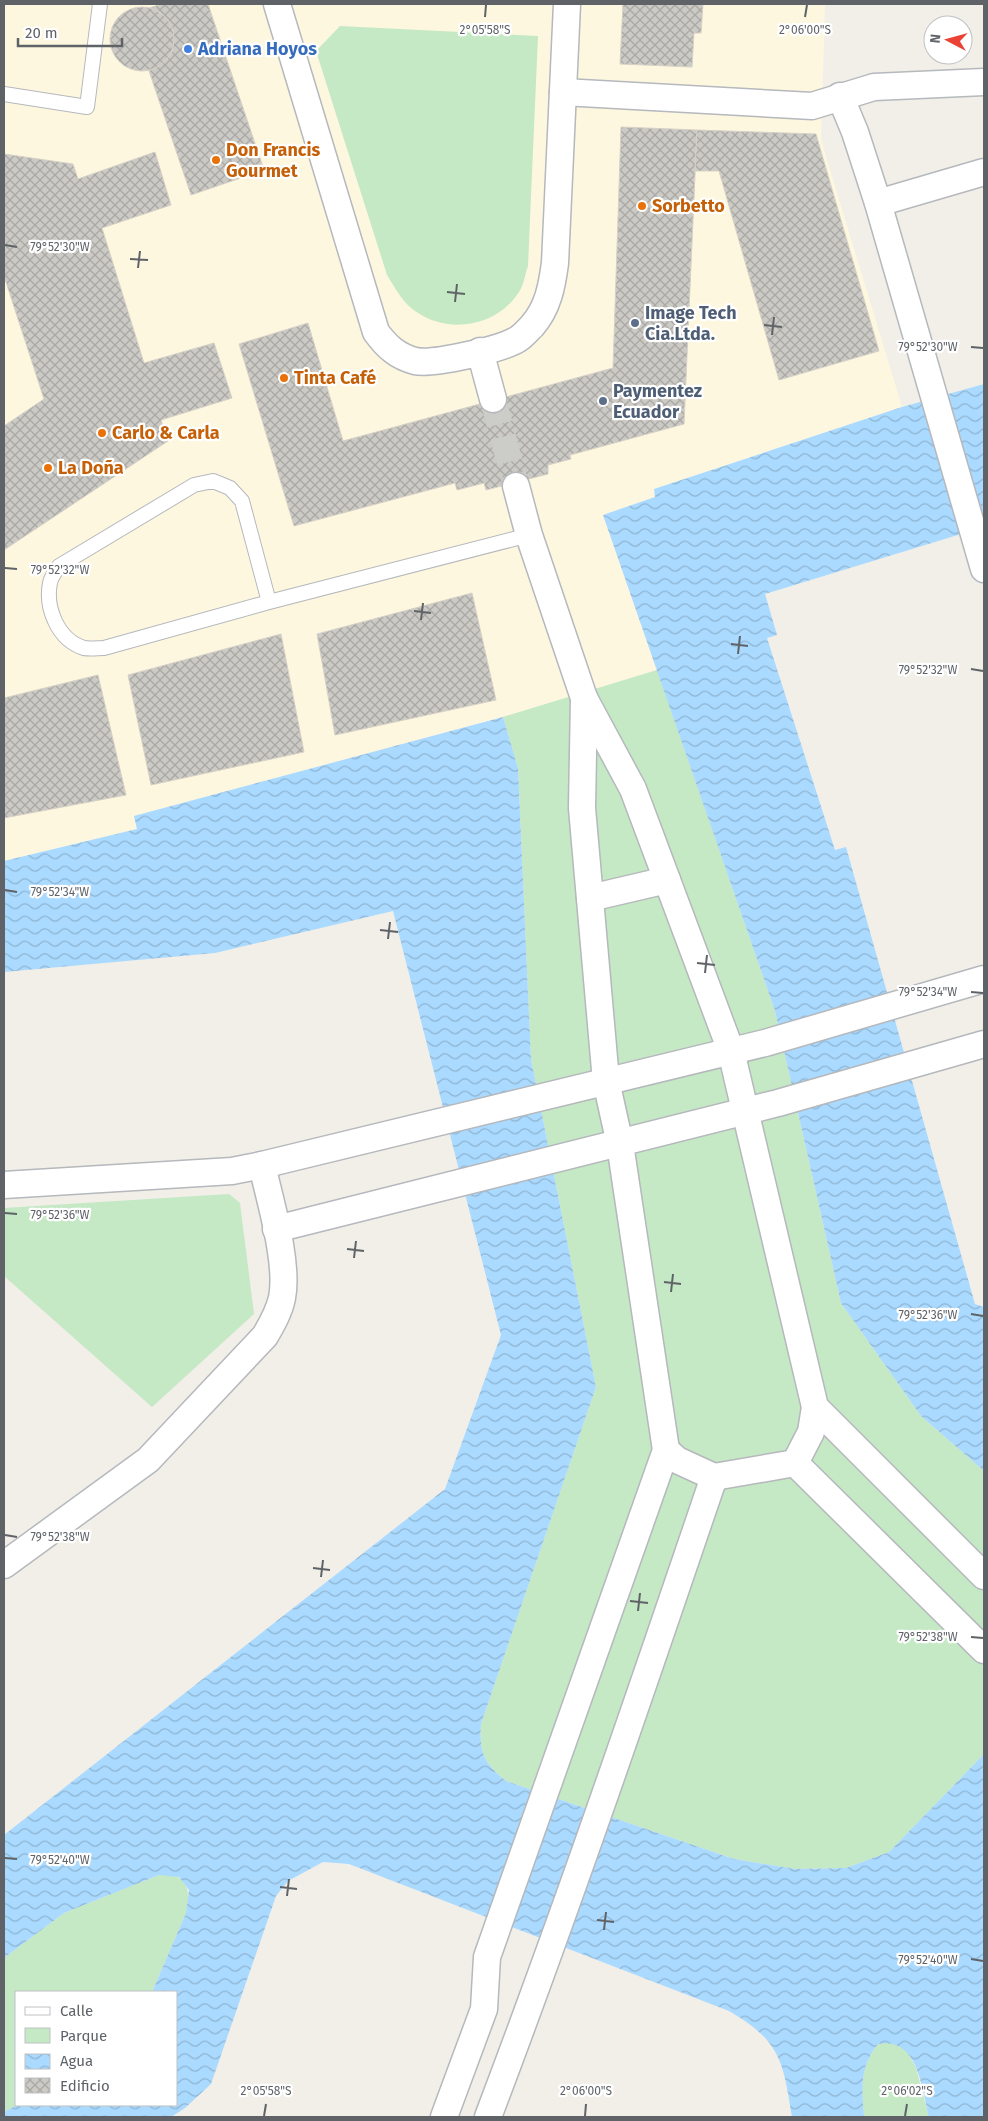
<svg xmlns="http://www.w3.org/2000/svg" width="988" height="2121" viewBox="0 0 988 2121" font-family="'Fira Sans',sans-serif">
	<style>
		.commercial { fill: #fef7e0 }
		.park { fill: #c5e8c5 }
		.water { fill: url(#water-waves) }
		.building { fill: url(#building-cross-hatch); stroke: #d6d1c6 }
		.lines { fill: none; stroke-linecap: round; stroke-linejoin: round }
		.minor-tunnel { stroke: #ccccc8; stroke-width: 26; stroke-dasharray: 26 13; stroke-linecap: butt }
		.service-casing { stroke: #b5b8bc; stroke-width: 16 }
		.minor-casing { stroke: #b5b8bc; stroke-width: 29 }
		.service { stroke: #fff; stroke-width: 14 }
		.minor { stroke: #fff; stroke-width: 26 }
		.ticks { fill: none; stroke: #5f6368; stroke-width: 2 }
		.shop-dot { fill: #3f7fe0; stroke: #fff; stroke-width: 2 }
		.food-dot { fill: #e8710a; stroke: #fff; stroke-width: 2 }
		.service-dot { fill: #5c6f8a; stroke: #fff; stroke-width: 2 }
		.labels { text-anchor: middle; dominant-baseline: central; stroke-width: 4.5; stroke-linejoin: round; paint-order: stroke }
		.shop-label { font-size: 18px; font-weight: bold; fill: #366cbe; stroke: #fff; text-anchor: start }
		.food-label { font-size: 18px; font-weight: bold; fill: #c56008; stroke: #fff; text-anchor: start }
		.service-label { font-size: 18px; font-weight: bold; fill: #4e5e75; stroke: #fff; text-anchor: start }
		.ticks-label { font-size: 12px; text-anchor: middle; fill: #5f6368; stroke: #fff; stroke-width: 4.5; stroke-linejoin: round; paint-order: stroke }
	</style>
	<defs>
		<pattern id="water-waves" width="16" height="10" patternUnits="userSpaceOnUse" patternTransform="scale(1.25)"><rect width="16" height="10" fill="#aadaff"/><path d="M0 5q4-4 8 0t8 0" fill="none" stroke="#8eb4d2"/></pattern>
		<pattern id="building-cross-hatch" width="8" height="8" patternUnits="userSpaceOnUse" patternTransform="scale(1.25)"><rect width="8" height="8" fill="#cccac5"/><path d="M0 0l8 8M0 8l8-8" fill="none" stroke="#a9a8a4"/></pattern>
	</defs>
	<rect width="100%" height="100%" fill="#f1efe8"/>
	<!-- commercial -->
	<polygon class="commercial" points="4,4 825,4 821,140 902,407 654,489 655,497 603,515 657,670 503,717 134,816 137,829 4,861"/>
	<!-- park -->
	<g class="park">
		<path d="M340,26L538,36L528,266C525,274 524,285 519,292C498,325 452,335 418,313C404,305 395,288 387,275L316,51Z"/>
		<path d="M657,670L775,1011L841,1303L921,1416L984,1471V1754L889,1852L846,1868L795,1869L734,1859L506,1781C484,1763 479,1753 481,1724L596,1387L531,1059L518,768L503,717Z"/>
		<polygon points="229,1194 240,1203 254,1314 152,1407 4,1276 4,1208"/>
		<path d="M171,1874C190,1880 190,1895 186,1913L152,1992H16L17,2105L4,2112V1958L64,1913L159,1875Z"/>
		<path d="M889,2041L906,2050L916,2068L929,2117H864C862,2088 859,2068 878,2044Z"/>
	</g>
	<!-- water -->
	<g class="water">
		<polygon points="984,384 984,527 765,594 777,635 767,638 835,850 846,847 975,1304 984,1307 984,1471 921,1416 841,1303 775,1011 603,515 655,497 654,489 902,407"/>
		<path d="M503,717L518,768L531,1059L596,1387L481,1724C479,1753 484,1763 506,1781L734,1859L795,1869L846,1868L889,1852L984,1754V2117H929C922,2089 918,2036 878,2044C859,2068 862,2088 864,2117H792C783,2062 781,2041 729,2011L349,1864L323,1862L288,1881L276,1896L211,2084L185,2108L171,2117H4V2112L17,2105H176V1992H152L186,1913L189,1890L179,1877L159,1875L64,1913L4,1958V1835L445,1489L501,1335L393,911L215,953L4,972V861L137,829L134,816Z"/>
	</g>
	<!-- building -->
	<g class="building">
		<polygon points="161,4 208,4 264,170 191,195 149,71 166,60 172,52 174,41 173,30 168,20 160,12 150,8"/>
		<polygon points="623,4 703,4 701,33 694,33 692,67 620,64"/>
		<circle cx="142" cy="39" r="32"/>
		<polygon points="621,127 697,130 684,424 570,455 571,459 548,465 548,474 486,490 484,483 457,490 455,483 294,526 239,344 308,323 343,441 613,368"/>
		<polygon points="697,130 816,134 879,351 779,380 719,171 695,171"/>
		<polygon points="155,152 171,205 102,228 144,363 214,343 232,398 161,420 168,441 4,550 4,426 44,399 4,276 4,154 73,164 78,179"/>
		<polygon points="472,593 496,700 335,735 317,634"/>
		<polygon points="281,634 304,752 151,785 128,675"/>
		<polygon points="98,675 126,795 4,818 4,698"/>
	</g>
	<g class="lines">
		<!-- minor-tunnel -->
		<polyline class="minor-tunnel" points="493,399 516,486"/>
		<!-- service casing -->
		<g class="service-casing">
			<g id="service">
				<polyline points="4,94 87,107 100,4"/>
				<path d="M269,602L242,501L230,488L213,481L194,485L59,566C56,571 51,577 50,583C45,608 58,640 84,648C90,649 98,648 104,648L269,602L529,535"/>
			</g>
		</g>
		<!-- minor casing -->
		<g class="minor-casing">
			<g id="minor">
				<path d="M277,4L376,332C387,347 397,356 415,361C433,365 502,349 518,339C523,336 528,330 532,326C548,308 552,286 555,263L567,4"/>
				<polyline points="563,92 812,106 874,87 984,82"/>
				<polyline points="840,96 855,132 878,203 984,569"/>
				<polyline points="878,203 984,172"/>
				<polyline points="480,351 493,399"/>
				<polyline points="516,486 529,535 584,698 633,789 731,1051 815,1407 811,1432 795,1463"/>
				<polyline points="590,898 667,880"/>
				<polyline points="4,1185 232,1171 262,1165 765,1043 984,979"/>
				<polyline points="276,1229 778,1103 984,1044"/>
				<polyline points="815,1407 984,1576"/>
				<polyline points="666,1450 677,1460 714,1477 795,1463"/>
				<polyline points="795,1463 984,1650"/>
				<path d="M4,1565L148,1460L265,1336C272,1324 279,1312 282,1298C289,1263 270,1201 262,1165"/>
				<polyline points="444,2117 484,2009 487,1957 666,1450 620,1144 606,1081 582,808 584,698"/>
				<path d="M488,2117C568,1906 641,1692 714,1477"/>
			</g>
		</g>
		<!-- service -->
		<use href="#service" class="service"/>
		<!-- minor -->
		<use href="#minor" class="minor"/>
	</g>
	<!-- ticks -->
	<path class="ticks" d="M485,17L486,5M805,17L807,5M5,245L17,247M130,259L148,260M138,268L140,251M447,292L465,294M455,302L457,284M764,325L782,327M772,335L774,317M971,347L983,348M5,568L17,569M414,611L431,613M421,620L423,603M731,644L748,646M738,654L740,636M971,669L983,671M5,890L17,892M380,930L398,932M388,939L390,922M697,963L715,965M705,973L707,955M971,992L983,993M5,1213L17,1214M347,1249L364,1251M354,1258L356,1241M664,1282L681,1284M671,1292L673,1274M971,1314L983,1316M5,1535L17,1537M313,1568L330,1570M321,1577L323,1560M630,1601L648,1603M638,1611L640,1593M971,1637L983,1638M5,1858L17,1859M280,1887L297,1889M287,1896L289,1879M597,1920L614,1922M604,1930L606,1912M971,1959L983,1961M264,2116L266,2104M585,2116L586,2104M905,2116L907,2104"/>
	<!-- markers -->
	<circle class="shop-dot" cx="188" cy="49" r="5"/>
	<g class="food-dot">
		<circle cx="216" cy="160" r="5"/>
		<circle cx="642" cy="206" r="5"/>
		<circle cx="284" cy="378" r="5"/>
		<circle cx="102" cy="433" r="5"/>
		<circle cx="48" cy="468" r="5"/>
	</g>
	<g class="service-dot">
		<circle cx="635" cy="323" r="5"/>
		<circle cx="603" cy="401" r="5"/>
	</g>
	<g class="labels">
		<!-- shop labels -->
		<g class="shop-label">
			<text x="198" y="49">Adriana Hoyos</text>
		</g>
		<!-- food labels -->
		<g class="food-label">
			<text x="226" y="150">Don Francis<tspan x="226" dy="21">Gourmet</tspan></text>
			<text x="652" y="206">Sorbetto</text>
			<text x="294" y="378">Tinta Café</text>
			<text x="112" y="433">Carlo &amp; Carla</text>
			<text x="58" y="468">La Doña</text>
		</g>
		<!-- service labels -->
		<g class="service-label">
			<text x="645" y="313">Image Tech<tspan x="645" dy="21">Cia.Ltda.</tspan></text>
			<text x="613" y="391">Paymentez<tspan x="613" dy="21">Ecuador</tspan></text>
		</g>
	</g>
	<g class="ticks-label">
		<text x="485" y="34">2°05'58"S</text>
		<text x="805" y="34">2°06'00"S</text>
		<text x="60" y="251">79°52'30"W</text>
		<text x="928" y="351">79°52'30"W</text>
		<text x="60" y="574">79°52'32"W</text>
		<text x="928" y="674">79°52'32"W</text>
		<text x="60" y="896">79°52'34"W</text>
		<text x="928" y="996">79°52'34"W</text>
		<text x="60" y="1219">79°52'36"W</text>
		<text x="928" y="1319">79°52'36"W</text>
		<text x="60" y="1541">79°52'38"W</text>
		<text x="928" y="1641">79°52'38"W</text>
		<text x="60" y="1864">79°52'40"W</text>
		<text x="928" y="1964">79°52'40"W</text>
		<text x="266" y="2095">2°05'58"S</text>
		<text x="586" y="2095">2°06'00"S</text>
		<text x="907" y="2095">2°06'02"S</text>
	</g>
	<!-- border -->
	<rect width="988" height="2121" fill="none" stroke="#5f6368" stroke-width="10"/>
	<!-- legend -->
	<rect x="15" y="1991" width="162" height="115" fill="#ffffff" stroke="#bfc1c3"/>
	<rect x="25" y="2007" width="25" height="8" fill="#ffffff" stroke="#bfc1c3"/>
	<text x="60" y="2016" font-size="15" fill="#5f6368">Calle</text>
	<rect x="25" y="2028" width="25" height="15" fill="#c5e8c5" stroke="#bfc1c3"/>
	<text x="60" y="2041" font-size="15" fill="#5f6368">Parque</text>
	<rect x="25" y="2054" width="25" height="15" fill="url(#water-waves)" stroke="#bfc1c3"/>
	<text x="60" y="2066" font-size="15" fill="#5f6368">Agua</text>
	<rect x="25" y="2078" width="25" height="15" fill="url(#building-cross-hatch)" stroke="#bfc1c3"/>
	<text x="60" y="2091" font-size="15" fill="#5f6368">Edificio</text>
	<!-- north arrow -->
	<g transform="translate(948 40) rotate(276)"><circle r="24" fill="#ffffff" stroke="#bfc1c3"/>
	<path d="M0-4L9 19L0 12L-9 19Z" fill="#ea4335"/>
	<text y="-8" font-size="14" font-weight="bold" text-anchor="middle" fill="#5f6368">N</text>
	</g>
	<!-- scale -->
	<path d="M18 38v8h104v-8" fill="none" stroke="#5f6368" stroke-width="2.5"/>
	<text x="25" y="38" font-size="15" fill="#5f6368" stroke="#ffffff" stroke-width="4" paint-order="stroke">20 m</text>
</svg>
